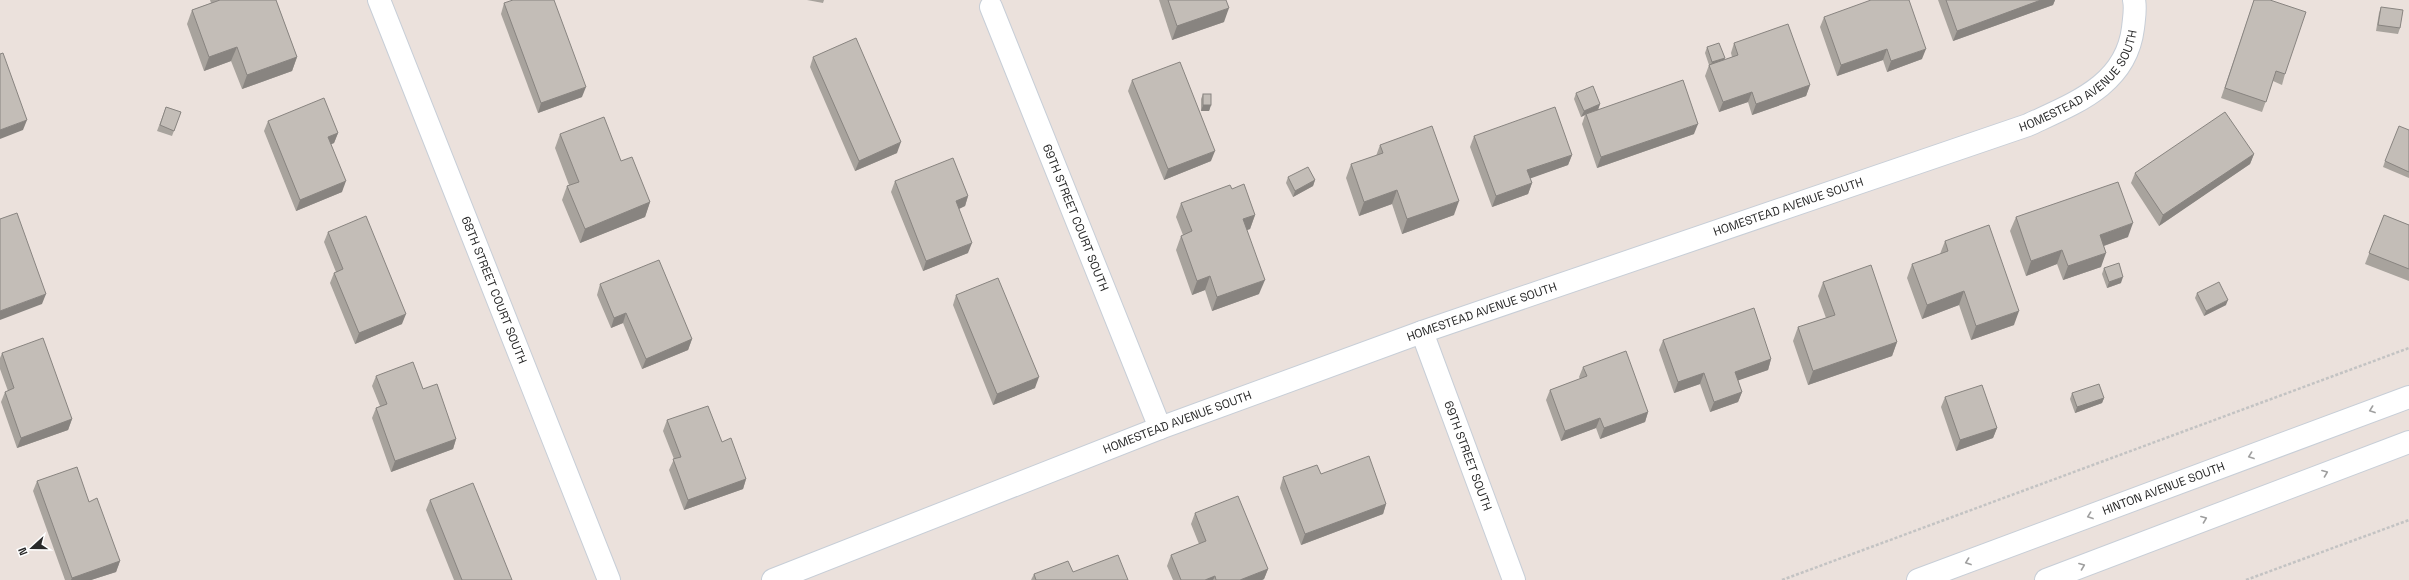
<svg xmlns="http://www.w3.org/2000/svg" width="2409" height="580" viewBox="0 0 2409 580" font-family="'Space Grotesk',sans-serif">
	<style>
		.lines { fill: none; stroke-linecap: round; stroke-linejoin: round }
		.minor-casing { stroke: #c7ced7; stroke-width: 24 }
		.secondary-casing { stroke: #c7ced7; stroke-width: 24 }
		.path { stroke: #c3c3c3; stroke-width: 2.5; stroke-dasharray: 3 2; stroke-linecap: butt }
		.minor { stroke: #fff; stroke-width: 22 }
		.secondary { stroke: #fff; stroke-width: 22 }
		.wall { fill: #a8a39d }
		.shaded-wall { fill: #888480 }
		.building { fill: #c3bdb7; stroke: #888480 }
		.oneway { stroke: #9f9f9f }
		.labels { text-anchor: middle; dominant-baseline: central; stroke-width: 3; stroke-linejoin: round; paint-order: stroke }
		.street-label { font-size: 12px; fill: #292929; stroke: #fff }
	</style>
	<rect width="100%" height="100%" fill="#ebe1dc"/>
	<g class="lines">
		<!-- minor casing -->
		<g class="minor-casing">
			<g id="minor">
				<path id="s1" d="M379,0L609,580"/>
				<path id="s2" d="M991,7L1160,428"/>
				<path id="s3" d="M1422,332L1514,580"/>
				<path id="s4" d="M773,580L1160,428L1422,332L2028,125C2075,103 2126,85 2133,28C2134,18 2136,9 2134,0"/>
			</g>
		</g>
		<!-- secondary casing -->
		<g class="secondary-casing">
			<g id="secondary">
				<path id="s5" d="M1918,580L2409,397"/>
				<polyline points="2046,580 2409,442"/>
			</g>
		</g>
		<!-- path -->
		<g class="path">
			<polyline points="1782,580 2409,348"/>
			<polyline points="2246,580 2409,520"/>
		</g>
		<!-- minor -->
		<use href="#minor" class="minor"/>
		<!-- secondary -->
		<use href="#secondary" class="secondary"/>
	</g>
	<!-- wall -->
	<g class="wall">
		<polygon points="210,0 276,0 297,57 292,71 242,89 231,61 204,71 187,24 192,10 211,3"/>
		<polygon points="807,0 824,0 823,3"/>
		<polygon points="1159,0 1226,0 1224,22 1172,40"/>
		<polygon points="1938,0 2055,0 2053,5 1953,41"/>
		<polygon points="2254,0 2285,74 2282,85 2273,81 2262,112 2221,98"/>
		<polygon points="504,3 582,97 538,113 501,14"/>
		<polygon points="2381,7 2400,28 2398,34 2376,31 2379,13"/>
		<polygon points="1824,17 1922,59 1887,72 1883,60 1837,76 1820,27"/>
		<polygon points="1734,43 1810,85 1806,96 1752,115 1748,102 1719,112 1705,76 1709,65 1705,53 1707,47 1724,60 1732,57 1731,53"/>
		<polygon points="813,57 897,153 855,171 810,67"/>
		<polygon points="1132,80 1211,161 1164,180 1128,91"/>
		<polygon points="1576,93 1600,104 1598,109 1694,134 1597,168 1582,124 1585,115 1581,117 1574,99"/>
		<polygon points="1203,94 1211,105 1209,111 1201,111 1201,99"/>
		<polygon points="166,107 181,112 172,136 157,131"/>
		<polygon points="268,121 338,133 334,143 331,144 342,192 296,211 264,131"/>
		<polygon points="2409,130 2409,178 2383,167 2385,161"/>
		<polygon points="560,134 621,161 650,202 645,217 580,243 562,200 567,186 569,185 555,148"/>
		<polygon points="1474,136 1572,155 1568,165 1530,178 1532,183 1528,194 1492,207 1470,147"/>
		<polygon points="1380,145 1454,215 1402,234 1392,204 1359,216 1346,178 1351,164 1376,156"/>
		<polygon points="2254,154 2250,164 2159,226 2131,183 2135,173"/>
		<polygon points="1288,177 1315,180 1313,186 1293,197 1286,183"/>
		<polygon points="895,181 968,196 965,206 959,209 968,253 923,271 891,192"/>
		<polygon points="1232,189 1255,215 1250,229 1247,230 1259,294 1212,311 1205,290 1192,295 1176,250 1181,236 1183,235 1176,217 1181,203"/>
		<polygon points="2384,215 2409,225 2409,281 2365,264"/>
		<polygon points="2016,217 2128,237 2104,246 2101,267 2063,280 2057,264 2026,276 2010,231"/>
		<polygon points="328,232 402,324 355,344 330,283 334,273 336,272 324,242"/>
		<polygon points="1945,241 2014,325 1971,340 1959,305 1922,319 1907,278 1912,264 1940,254"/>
		<polygon points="2104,268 2121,283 2107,288 2102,274"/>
		<polygon points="1823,282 1897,342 1892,356 1808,385 1793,341 1798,327 1826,318 1818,296"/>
		<polygon points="600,284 692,339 688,350 642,369 623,323 611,328 597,295"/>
		<polygon points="2197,293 2226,305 2204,316 2195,298"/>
		<polygon points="956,295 1035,388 993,405 953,305"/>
		<polygon points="1663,340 1771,359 1768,370 1738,380 1742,392 1738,402 1710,412 1700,384 1674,393 1659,350"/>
		<polygon points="2,353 72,419 68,430 17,448 1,402 5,392 8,391 0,369 0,358"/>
		<polygon points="1583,367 1648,412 1645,422 1600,439 1596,428 1561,441 1546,400 1550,390 1580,379 1579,377"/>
		<polygon points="376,376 423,389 456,439 453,449 391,472 372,418 376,408 380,406 372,386"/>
		<polygon points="2072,393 2104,398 2102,403 2075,413 2070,399"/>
		<polygon points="1945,397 1997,428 1993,438 1956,451 1941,407"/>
		<polygon points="667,420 722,442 746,479 743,489 684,510 669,470 674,459 663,431"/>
		<polygon points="1321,474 1386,504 1383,514 1301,545 1280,488 1283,477"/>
		<polygon points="37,481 89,502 120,561 116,572 91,580 65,580 33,491"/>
		<polygon points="430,500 512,580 454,580 426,510"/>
		<polygon points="1195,513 1268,569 1264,579 1262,580 1173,580 1167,566 1171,555 1199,544 1191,524"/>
		<polygon points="1073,572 1128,580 1031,580 1034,574"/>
	</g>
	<!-- shaded-wall -->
	<g class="shaded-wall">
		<polygon points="2041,0 2055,0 2053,5 1953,41 1957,31"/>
		<polygon points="1229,8 1224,22 1172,40 1177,26"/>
		<polygon points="237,47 231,61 204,71 209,57"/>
		<polygon points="1887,49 1883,60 1837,76 1841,65"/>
		<polygon points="1926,49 1922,59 1887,72 1891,61"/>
		<polygon points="297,57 292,71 242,89 247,75"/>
		<polygon points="1725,58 1723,63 1710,68 1712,62"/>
		<polygon points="1810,85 1806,96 1752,115 1756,104"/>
		<polygon points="586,87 582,97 538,113 541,103"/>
		<polygon points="1752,92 1748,102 1719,112 1723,102"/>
		<polygon points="1600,104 1598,110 1586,114 1585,115 1581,117 1584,111"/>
		<polygon points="1203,105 1211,105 1209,111 1201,111"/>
		<polygon points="27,120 23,130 0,139 0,130"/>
		<polygon points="1698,124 1694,134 1597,168 1601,157"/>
		<polygon points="338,133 334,143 325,147 328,137"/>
		<polygon points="901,142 897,153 855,171 859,161"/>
		<polygon points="1215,151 1211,161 1164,180 1168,169"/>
		<polygon points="2254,154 2250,164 2159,226 2163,215"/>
		<polygon points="1572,155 1568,165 1523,181 1527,170"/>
		<polygon points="1315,180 1313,186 1293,197 1295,191"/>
		<polygon points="346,181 342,192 296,211 300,200"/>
		<polygon points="1532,183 1528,194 1492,207 1496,196"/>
		<polygon points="1397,190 1392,204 1359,216 1364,202"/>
		<polygon points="968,196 965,206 952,212 956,201"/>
		<polygon points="1459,201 1454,215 1402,234 1407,219"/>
		<polygon points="650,202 645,217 580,243 585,229"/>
		<polygon points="1255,215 1250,229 1238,233 1243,219"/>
		<polygon points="2133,223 2128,237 2095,249 2100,235"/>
		<polygon points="972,243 968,253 923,271 926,261"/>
		<polygon points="2062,250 2057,264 2026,276 2031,261"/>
		<polygon points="2106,253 2101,267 2063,280 2068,266"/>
		<polygon points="1210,276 1205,290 1192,295 1197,281"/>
		<polygon points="2123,277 2121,283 2107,288 2109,282"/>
		<polygon points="1265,280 1259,294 1212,311 1217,297"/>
		<polygon points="1964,291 1959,305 1922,319 1927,305"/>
		<polygon points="46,294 42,304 0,320 0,311"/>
		<polygon points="2228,300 2226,305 2204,316 2206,311"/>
		<polygon points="2019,311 2014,325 1971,340 1976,326"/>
		<polygon points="626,313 623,323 611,328 614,318"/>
		<polygon points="406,314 402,324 355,344 359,333"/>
		<polygon points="692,339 688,350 642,369 646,359"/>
		<polygon points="1897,342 1892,356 1808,385 1813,371"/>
		<polygon points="1771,359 1768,370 1731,383 1735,372"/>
		<polygon points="1704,373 1700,384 1674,393 1678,382"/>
		<polygon points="1039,377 1035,388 993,405 997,394"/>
		<polygon points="1742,392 1738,402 1710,412 1714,402"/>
		<polygon points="2104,398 2102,403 2075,413 2077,407"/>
		<polygon points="1648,412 1645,422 1600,439 1604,428"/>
		<polygon points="1600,418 1596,428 1561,441 1565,431"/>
		<polygon points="72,419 68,430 17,448 21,438"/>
		<polygon points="1997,428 1993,438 1956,451 1960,440"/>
		<polygon points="456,439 453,449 391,472 395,461"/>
		<polygon points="746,479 743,489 684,510 688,500"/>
		<polygon points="1386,504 1383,514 1301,545 1305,534"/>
		<polygon points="120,561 116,572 91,580 71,580 72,578"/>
		<polygon points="1268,569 1264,579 1262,580 1240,580"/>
		<polygon points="1215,576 1213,580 1205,580"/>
	</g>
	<!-- building -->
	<g class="building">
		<polygon points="220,0 276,0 297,57 247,75 237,47 209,57 192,10"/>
		<polygon points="513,0 554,0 586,87 541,103 504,3"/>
		<polygon points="1168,0 1226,0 1229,8 1177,26"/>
		<polygon points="1871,0 1909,0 1926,49 1891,61 1887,49 1841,65 1824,17"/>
		<polygon points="1946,0 2041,0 1957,31"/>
		<polygon points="2254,0 2270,0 2306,12 2285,74 2276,71 2266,102 2225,88"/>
		<polygon points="2381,7 2403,10 2400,28 2378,25"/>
		<polygon points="1788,24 1810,85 1756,104 1752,92 1723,102 1709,65 1738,55 1734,43"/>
		<polygon points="856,38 901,142 859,161 813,57"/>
		<polygon points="1719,43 1725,58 1712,62 1707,47"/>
		<polygon points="3,53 27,120 0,130 0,54"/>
		<polygon points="1180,62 1215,151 1168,169 1132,80"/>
		<polygon points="1683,80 1698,124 1601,157 1586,114"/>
		<polygon points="1593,86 1600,104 1584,111 1576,93"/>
		<rect x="1203" y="94" width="8" height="11"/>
		<polygon points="324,98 338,133 328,137 346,181 300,200 268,121"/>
		<polygon points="166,107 181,112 174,131 160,125"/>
		<polygon points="1555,107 1572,155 1527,170 1532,183 1496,196 1474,136"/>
		<polygon points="2225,112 2254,154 2163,215 2135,173"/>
		<polygon points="604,117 621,161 632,157 650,202 585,229 567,186 579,182 560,134"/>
		<polygon points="1432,126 1459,201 1407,219 1397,190 1364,202 1351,164 1383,153 1380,145"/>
		<polygon points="2399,126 2409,130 2409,172 2385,161"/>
		<polygon points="953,158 968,196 956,201 972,243 926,261 895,181"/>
		<polygon points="1308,167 1315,180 1295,191 1288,177"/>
		<polygon points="2118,182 2133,223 2100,235 2106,253 2068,266 2062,250 2031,261 2016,217"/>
		<polygon points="1244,184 1255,215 1243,219 1265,280 1217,297 1210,276 1197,281 1181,236 1192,231 1181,203 1230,185 1232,189"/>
		<polygon points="17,213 46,294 0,311 0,219"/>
		<polygon points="2384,215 2409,225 2409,269 2369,253"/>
		<polygon points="366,216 406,314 359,333 334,273 343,269 328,232"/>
		<polygon points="1989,225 2019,311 1976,326 1964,291 1927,305 1912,264 1948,251 1945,241"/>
		<polygon points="659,260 692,339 646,359 626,313 614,318 600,284"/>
		<polygon points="2119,263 2123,277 2109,282 2104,268"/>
		<polygon points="1871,265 1897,342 1813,371 1798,327 1835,315 1823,282"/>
		<polygon points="998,278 1039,377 997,394 956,295"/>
		<polygon points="2219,282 2228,300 2206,311 2197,293"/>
		<polygon points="1754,308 1771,359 1735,372 1742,392 1714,402 1704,373 1678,382 1663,340"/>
		<polygon points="43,338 72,419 21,438 5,392 14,388 2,353"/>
		<polygon points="1626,351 1648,412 1604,428 1600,418 1565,431 1550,390 1587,376 1583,367"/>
		<polygon points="413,362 423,389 437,384 456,439 395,461 376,408 387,404 376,376"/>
		<polygon points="2099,384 2104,398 2077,407 2072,393"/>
		<polygon points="1982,385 1997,428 1960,440 1945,397"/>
		<polygon points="708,406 722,442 731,438 746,479 688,500 673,459 681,457 667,420"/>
		<polygon points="1369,456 1386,504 1305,534 1283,477 1317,465 1321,474"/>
		<polygon points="77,467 89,502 97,498 120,561 72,578 37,481"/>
		<polygon points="473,483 512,580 462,580 430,500"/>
		<polygon points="1238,496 1268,569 1240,580 1216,580 1215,576 1205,580 1181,580 1171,555 1206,541 1195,513"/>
		<polygon points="1118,555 1128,580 1036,580 1034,574 1068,561 1073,572"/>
	</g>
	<!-- one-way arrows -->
	<defs><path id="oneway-chevron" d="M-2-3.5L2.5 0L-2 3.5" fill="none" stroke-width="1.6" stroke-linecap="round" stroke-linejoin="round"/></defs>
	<g class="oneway">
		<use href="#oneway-chevron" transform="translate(2372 410) rotate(160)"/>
		<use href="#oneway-chevron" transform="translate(2251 456) rotate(160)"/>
		<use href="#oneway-chevron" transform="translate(2325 473) rotate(-21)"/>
		<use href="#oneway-chevron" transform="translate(2090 516) rotate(160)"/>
		<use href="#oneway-chevron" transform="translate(2204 519) rotate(-21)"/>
		<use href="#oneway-chevron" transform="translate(1968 562) rotate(160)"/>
		<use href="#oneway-chevron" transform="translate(2082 566) rotate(-21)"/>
	</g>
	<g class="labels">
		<!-- street labels -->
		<g class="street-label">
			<text stroke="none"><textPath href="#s4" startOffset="1405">HOMESTEAD AVENUE SOUTH</textPath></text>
			<text stroke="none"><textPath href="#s4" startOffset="1082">HOMESTEAD AVENUE SOUTH</textPath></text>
			<text stroke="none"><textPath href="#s2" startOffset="227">69TH STREET COURT SOUTH</textPath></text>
			<text stroke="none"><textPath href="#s1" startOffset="312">68TH STREET COURT SOUTH</textPath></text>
			<text stroke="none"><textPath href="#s4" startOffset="758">HOMESTEAD AVENUE SOUTH</textPath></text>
			<text stroke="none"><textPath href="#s4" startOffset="434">HOMESTEAD AVENUE SOUTH</textPath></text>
			<text stroke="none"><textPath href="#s3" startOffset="132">69TH STREET SOUTH</textPath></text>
			<text stroke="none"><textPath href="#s5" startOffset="262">HINTON AVENUE SOUTH</textPath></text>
		</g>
	</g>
	<!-- north arrow -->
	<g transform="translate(32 548) rotate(249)" stroke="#ffffff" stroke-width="3" paint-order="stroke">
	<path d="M0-3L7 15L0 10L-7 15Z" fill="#292929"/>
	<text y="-6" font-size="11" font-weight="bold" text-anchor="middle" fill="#292929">N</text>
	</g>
</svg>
